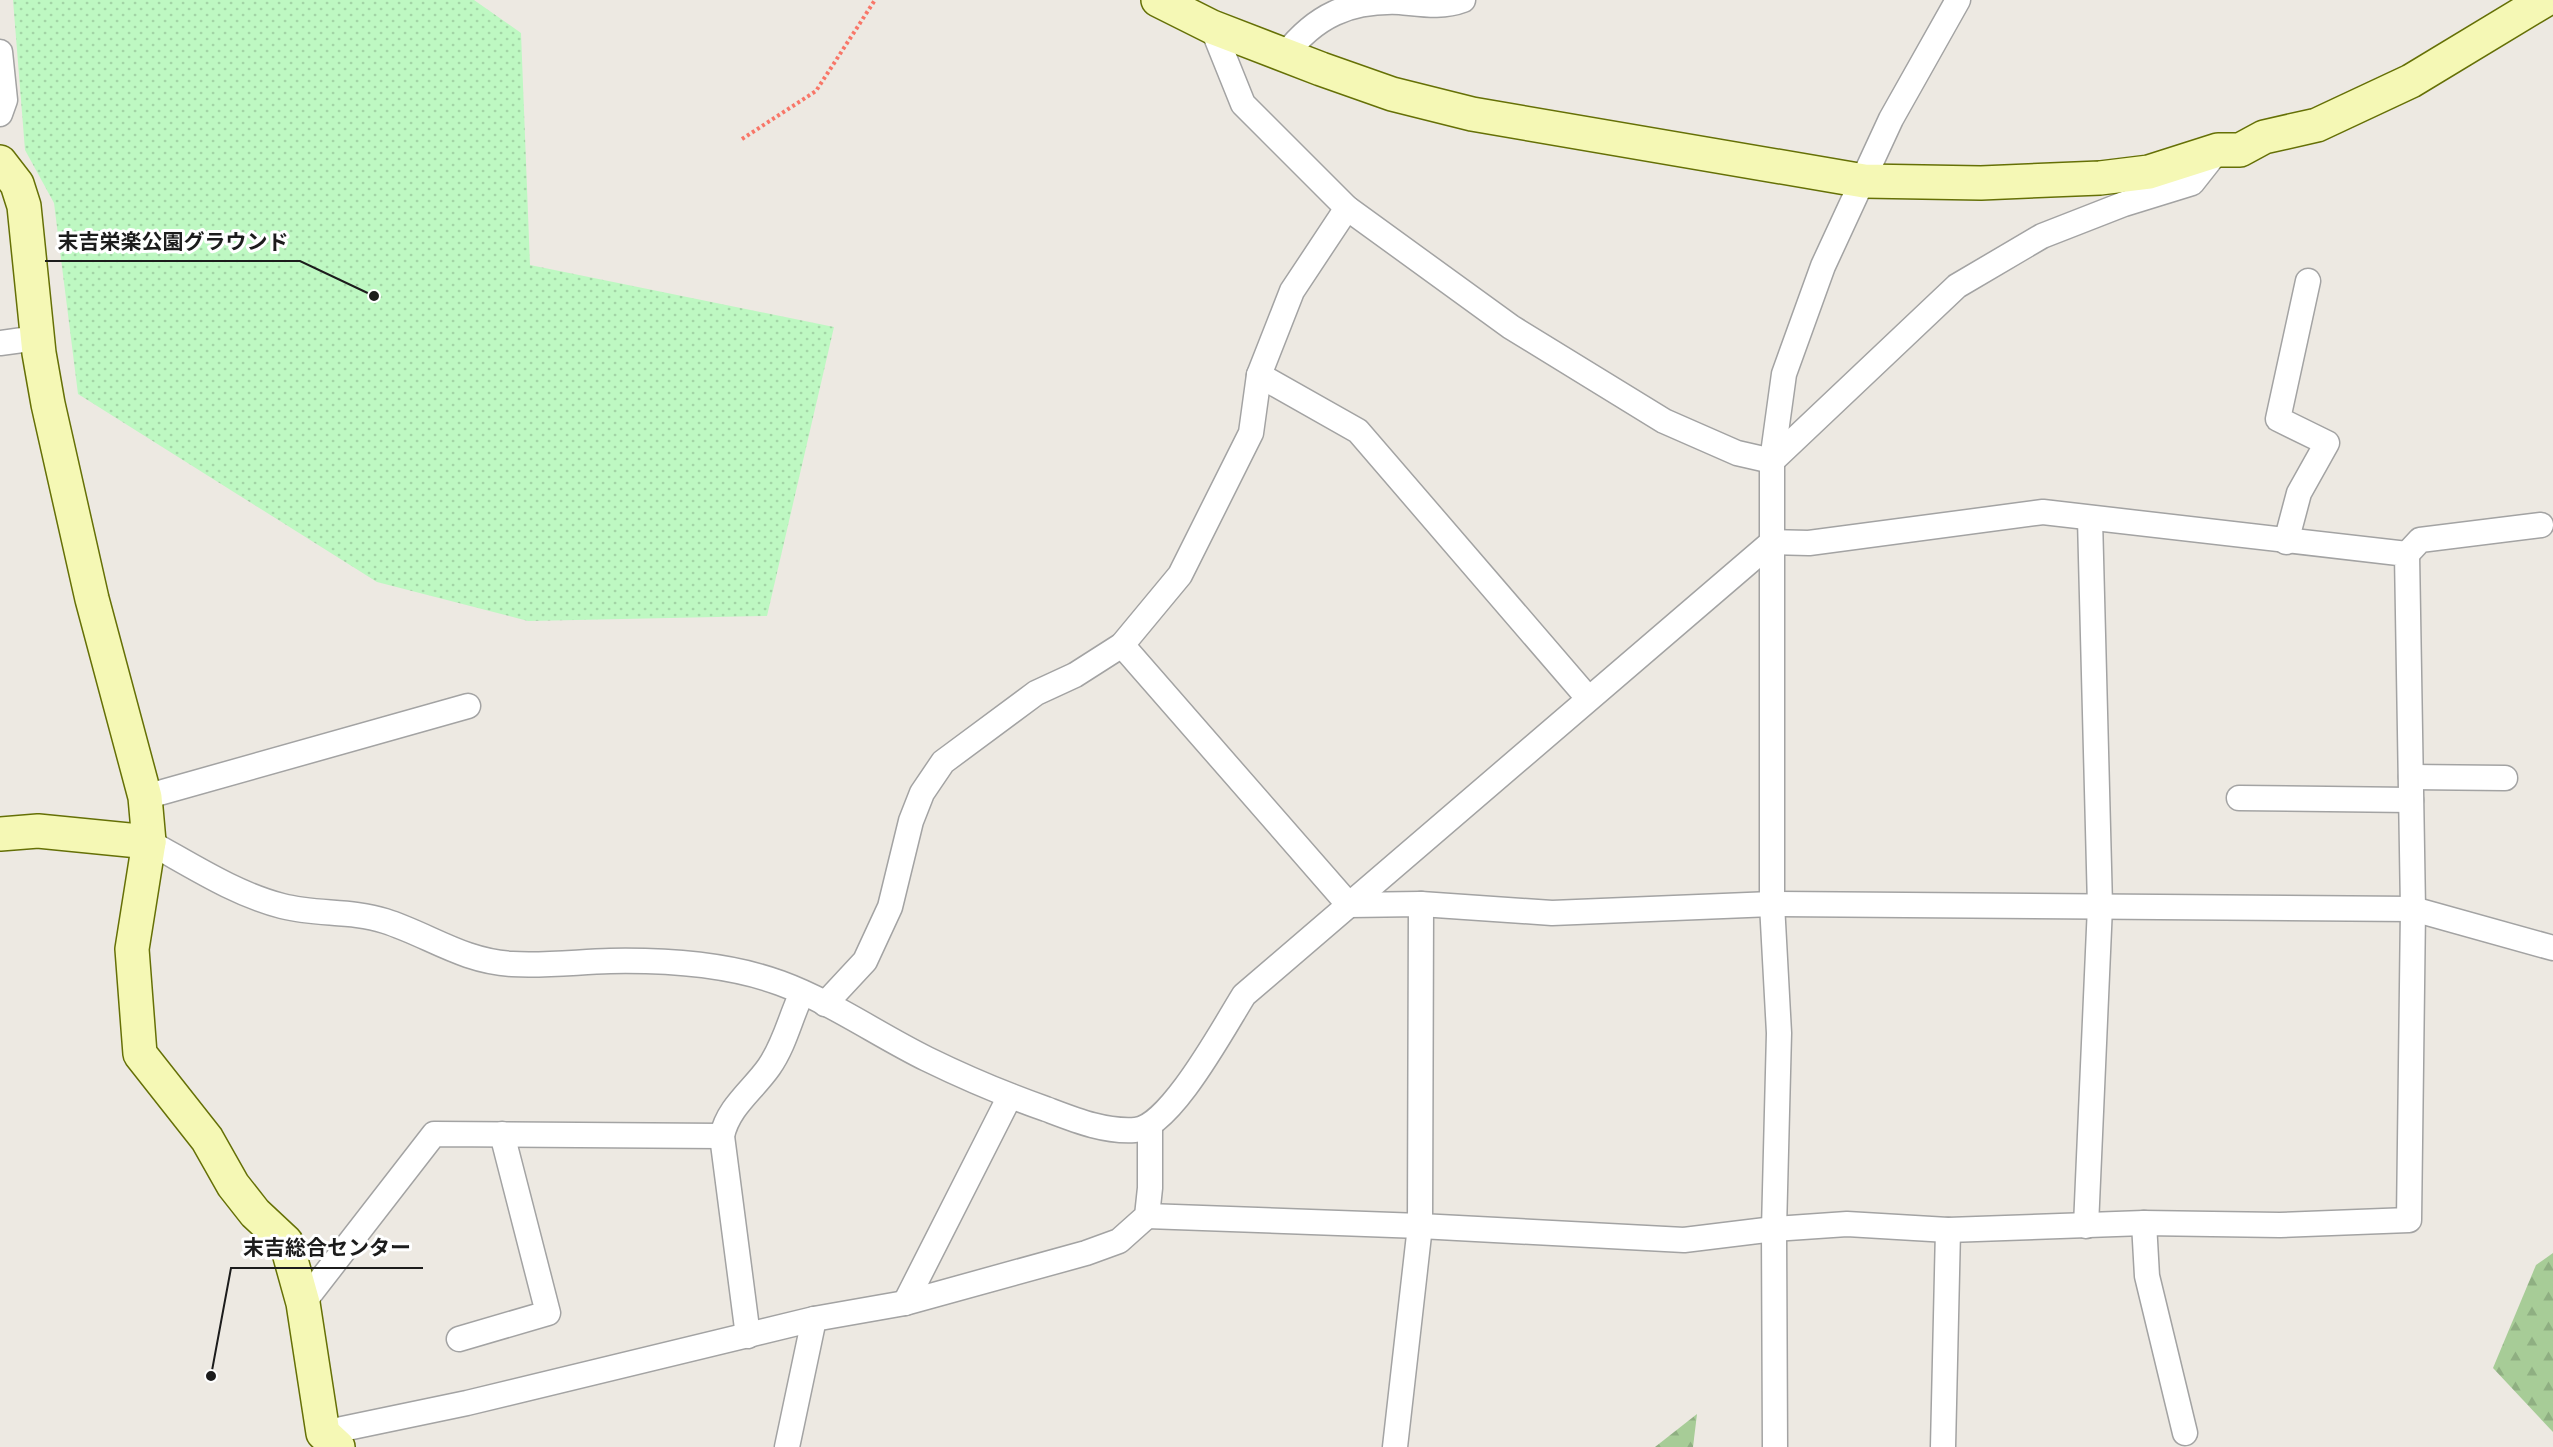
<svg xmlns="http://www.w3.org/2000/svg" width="2553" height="1447" viewBox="0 0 2553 1447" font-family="'IBM Plex Sans','Noto Sans JP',sans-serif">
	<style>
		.forest { fill: url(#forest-firs) }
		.park { fill: url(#park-dots) }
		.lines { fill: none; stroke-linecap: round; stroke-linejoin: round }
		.street-casing { stroke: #a3a3a3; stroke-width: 27 }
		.secondary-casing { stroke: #657006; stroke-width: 36 }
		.path { stroke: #f87668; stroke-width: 4; stroke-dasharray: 3 3; stroke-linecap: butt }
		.street { stroke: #fff; stroke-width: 24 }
		.secondary { stroke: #f5f8b5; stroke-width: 33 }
		.leader { fill: none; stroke: #1c1c1c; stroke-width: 2 }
		.callout-dot { fill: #1c1c1c; stroke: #fff; stroke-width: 2 }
		.callout-label { font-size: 21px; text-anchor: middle; font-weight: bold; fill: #1c1c1c; stroke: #fff; stroke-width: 6; stroke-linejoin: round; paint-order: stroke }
	</style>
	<defs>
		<pattern id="forest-firs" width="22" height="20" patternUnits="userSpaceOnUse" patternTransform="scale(1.5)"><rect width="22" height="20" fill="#a7cc97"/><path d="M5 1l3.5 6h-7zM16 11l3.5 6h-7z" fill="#8faf82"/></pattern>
		<pattern id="park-dots" width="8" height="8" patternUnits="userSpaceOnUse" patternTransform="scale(1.5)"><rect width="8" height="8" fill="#bef8c2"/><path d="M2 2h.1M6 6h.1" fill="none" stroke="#a3d4a6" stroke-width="1.8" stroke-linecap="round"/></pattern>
	</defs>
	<rect width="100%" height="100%" fill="#ede9e2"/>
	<!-- forest -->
	<g class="forest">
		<polygon points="2553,1253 2553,1432 2493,1368 2536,1265"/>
		<polygon points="1697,1414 1693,1447 1655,1447"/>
	</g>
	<!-- park -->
	<polygon class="park" points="13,0 474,0 521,33 530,265 834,327 767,616 528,621 377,582 78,394 54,203 25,150"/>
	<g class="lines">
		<!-- street casing -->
		<g class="street-casing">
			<g id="street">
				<polyline points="1212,27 1243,104 1347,208 1511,327 1664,421 1737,453 1772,461"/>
				<polyline points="0,52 5,100 0,114"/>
				<path d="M1285,55C1315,16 1349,0 1400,2C1422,4 1442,8 1463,0"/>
				<polyline points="0,343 37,338"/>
				<polyline points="1259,375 1358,431 1588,698"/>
				<polyline points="1772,461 1957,286 2042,236 2124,204 2192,183 2218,150"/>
				<polyline points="2286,542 2299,493 2327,443 2278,419 2308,281"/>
				<polyline points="2407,554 2420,540 2541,525"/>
				<polyline points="1122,645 1349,905 1421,904 1552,913 1772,904 2413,909 2553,948"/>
				<polyline points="2411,777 2505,778"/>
				<polyline points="145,797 468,706"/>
				<polyline points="2239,798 2411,800"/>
				<path d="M149,842C191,865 235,894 282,906C316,915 351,910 385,921C429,935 462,961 512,964C544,966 577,962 610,961C664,960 728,964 780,983C832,1002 878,1035 927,1059C966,1078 1006,1095 1046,1109C1075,1120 1104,1132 1135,1130C1170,1128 1225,1025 1244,995L1772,542L1809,543L2043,512L2407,554L2413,909L2409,1220L2280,1225L2144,1223L1948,1230L1847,1224L1774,1229L1684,1240L1420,1226L1147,1216"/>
				<polyline points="825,1004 865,961 890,907 911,821 922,793 943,762 1036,693 1075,675 1122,645 1180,575 1251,433 1259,375 1292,291 1347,208"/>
				<polyline points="2144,1223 2147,1276 2185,1433"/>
				<polyline points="2086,1226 2100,906 2090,519"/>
				<polyline points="303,1303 434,1134 722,1136"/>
				<polyline points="905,1303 1010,1096"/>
				<path d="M748,1336L722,1136C728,1107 753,1090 769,1067C785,1044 790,1018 802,993"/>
				<polyline points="459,1339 548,1313 502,1134"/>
				<polyline points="323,1433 467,1403 814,1319 905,1303 1086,1253 1119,1241 1147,1216 1150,1188 1150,1127"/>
				<polyline points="787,1447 814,1319"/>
				<polyline points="1395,1447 1420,1226 1421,904"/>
				<polyline points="1775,1447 1774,1229 1779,1033 1772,904 1772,461 1784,374 1823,266 1891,119 1958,0"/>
				<polyline points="1943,1447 1948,1230"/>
			</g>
		</g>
		<!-- secondary casing -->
		<g class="secondary-casing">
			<g id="secondary">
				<polyline points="1158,0 1212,27 1321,69 1392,94 1472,114 1864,181 1981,183 2100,178 2149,172 2218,150 2240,150 2264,137 2317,125 2411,81 2545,0"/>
				<polyline points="0,162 17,184 24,206 39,353 48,404 92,599 145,797 149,842 132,949 140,1054 207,1139 233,1185 255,1213 286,1242 303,1303 323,1433 338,1447"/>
				<polyline points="0,834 38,831 149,842"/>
			</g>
		</g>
		<!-- path -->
		<polyline class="path" points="742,139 816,91 875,0"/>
		<!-- street -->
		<use href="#street" class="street"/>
		<!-- secondary -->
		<use href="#secondary" class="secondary"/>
	</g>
	<!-- callouts -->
	<path class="leader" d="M374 296L300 261H45M211 1376L231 1268H423"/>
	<g class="callout-dot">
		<circle cx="374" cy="296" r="6"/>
		<circle cx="211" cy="1376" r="6"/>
	</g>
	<g class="callout-label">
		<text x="173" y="249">末吉栄楽公園グラウンド</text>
		<text x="327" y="1255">末吉総合センター</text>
	</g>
</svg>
